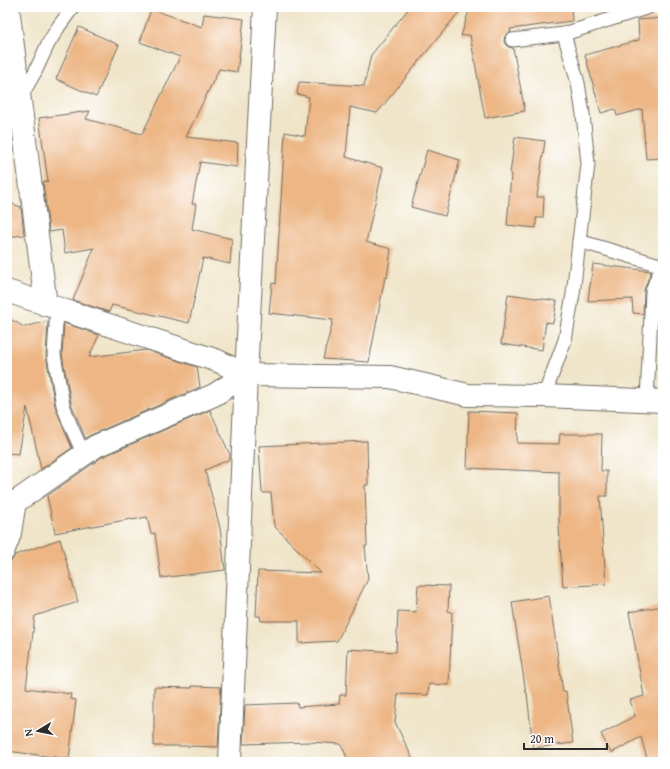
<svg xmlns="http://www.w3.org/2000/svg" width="670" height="769" viewBox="0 0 670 769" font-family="'Gentium Book Plus',serif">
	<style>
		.building { fill: #edb684 }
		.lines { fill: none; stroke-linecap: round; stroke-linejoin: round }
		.lane-casing { stroke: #706c62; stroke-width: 15 }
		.street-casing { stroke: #706c62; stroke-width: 24 }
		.secondary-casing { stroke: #706c62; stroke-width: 24 }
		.lane { stroke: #fff; stroke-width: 13 }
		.street { stroke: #fff; stroke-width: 22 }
		.secondary { stroke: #fff; stroke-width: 22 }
	</style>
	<rect width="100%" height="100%" fill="#fff"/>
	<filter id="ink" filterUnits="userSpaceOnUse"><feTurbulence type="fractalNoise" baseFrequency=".025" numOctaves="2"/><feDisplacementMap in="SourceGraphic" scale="8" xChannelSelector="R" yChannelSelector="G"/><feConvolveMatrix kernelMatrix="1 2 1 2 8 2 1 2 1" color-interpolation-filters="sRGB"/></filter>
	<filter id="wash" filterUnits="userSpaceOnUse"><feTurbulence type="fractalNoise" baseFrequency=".012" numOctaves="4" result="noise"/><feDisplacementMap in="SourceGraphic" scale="16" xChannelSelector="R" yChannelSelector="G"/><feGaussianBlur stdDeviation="0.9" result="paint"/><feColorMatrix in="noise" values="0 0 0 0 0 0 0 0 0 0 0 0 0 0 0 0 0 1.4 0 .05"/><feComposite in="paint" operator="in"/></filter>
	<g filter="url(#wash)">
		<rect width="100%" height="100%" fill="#f0e5c9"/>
		<g id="blocks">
			<!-- building -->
			<g class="building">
				<polygon points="410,7 463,7 377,113 350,107 346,157 383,168 366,242 391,249 387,278 385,277 369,362 323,359 333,320 269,313 272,283 276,284 285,132 305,136 309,97 297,94 299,82 364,86 371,55"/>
				<polygon points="470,7 571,7 572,21 510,29 511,32 507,34 505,36 504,41 506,45 509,47 513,48 525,111 485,118 470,35 461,36"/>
				<polygon points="151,9 202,27 204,14 244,19 237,72 219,69 186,137 238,143 237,167 200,162 192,204 196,204 192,229 232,239 230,264 203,258 189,323 112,305 109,312 73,300 94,248 65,253 62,230 49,232 43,182 48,181 39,118 90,111 86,119 142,134 180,57 140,42"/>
				<polygon points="663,18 663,158 646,159 642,109 617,116 615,109 601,113 585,55 639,40 638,20"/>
				<polygon points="79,27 119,45 96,97 56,79"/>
				<polygon points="515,137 545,141 537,197 544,197 543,218 536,218 536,228 507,225 511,175 510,174"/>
				<polygon points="427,150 460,160 445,216 411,207"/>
				<polygon points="7,202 21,207 24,235 7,237"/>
				<polygon points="593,264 651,271 644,290 643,314 633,313 632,299 588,301"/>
				<polygon points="663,284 663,317 659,316 660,293"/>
				<polygon points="508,294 557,301 553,323 546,322 542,350 501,344"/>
				<polygon points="7,317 24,327 48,321 46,356 55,406 63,427 72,448 41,469 27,407 19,454 7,453"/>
				<polygon points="64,323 99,335 89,357 146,350 197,367 200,387 91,435 85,438 71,403 62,355"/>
				<polygon points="210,410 230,455 230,459 205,470 220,528 225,570 161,578 155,533 151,534 147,517 132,520 131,519 55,533 47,496 102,457"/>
				<polygon points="469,411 518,413 517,443 559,444 560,434 602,434 601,471 607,471 607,496 600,496 606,584 563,587 559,527 559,472 467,468"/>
				<polygon points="367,441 368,485 365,485 367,546 365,546 368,579 337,641 299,643 299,621 261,621 260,616 256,616 258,571 321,573 274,526 271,493 262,493 259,446"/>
				<polygon points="60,539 78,602 35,616 26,688 71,694 70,699 76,700 69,759 7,751 7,562 12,560 15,555"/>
				<polygon points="418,585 449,586 448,611 452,612 449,685 429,684 428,695 398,694 395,722 414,762 349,762 341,744 310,742 243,744 245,705 297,703 298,707 339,704 340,695 346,695 348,649 396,652 398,611 416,612"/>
				<polygon points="549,596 563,692 566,691 573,743 533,748 527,693 526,693 512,602"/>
				<polygon points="663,606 663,762 648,762 641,737 611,753 601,734 635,716 630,700 644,696 629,612"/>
				<polygon points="192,686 221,687 218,747 185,746 154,746 154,687 192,688"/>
			</g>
		</g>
	</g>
	<g filter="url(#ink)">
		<use href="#blocks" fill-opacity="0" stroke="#706c62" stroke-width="1"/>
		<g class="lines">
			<!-- lane casing -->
			<g class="lane-casing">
				<g id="lane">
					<polyline points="512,40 564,34 649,7"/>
					<polyline points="20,98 35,72 48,44 59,26 73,7"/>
					<polyline points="579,241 663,266"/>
					<polyline points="57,308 54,355 63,405 70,424 84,455"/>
					<polyline points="544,396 565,340 573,294 588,164 583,114 578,83 564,34"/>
					<polyline points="647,400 652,291 658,275 663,272"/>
					<polyline points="7,554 14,536 20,499"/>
				</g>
			</g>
			<!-- street casing -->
			<g class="street-casing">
				<g id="street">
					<polyline points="8,7 46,305"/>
					<polyline points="7,291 57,308 218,361 246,375"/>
					<polyline points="7,504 13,503 20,499 96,446 214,395 246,375"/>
				</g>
			</g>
			<!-- secondary casing -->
			<g class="secondary-casing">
				<g id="secondary">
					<polyline points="246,375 390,377 468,395 544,396 663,401"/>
					<polyline points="230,762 246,375 265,7"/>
				</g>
			</g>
			<!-- lane -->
			<use href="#lane" class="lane"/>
			<!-- street -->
			<use href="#street" class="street"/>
			<!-- secondary -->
			<use href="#secondary" class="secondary"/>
		</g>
	</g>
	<!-- margin -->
	<rect width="670" height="769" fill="none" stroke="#fff" stroke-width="24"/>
	<!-- north arrow -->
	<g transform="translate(38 731) rotate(260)" stroke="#ffffff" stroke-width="3" paint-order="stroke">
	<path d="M0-3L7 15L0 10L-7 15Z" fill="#2b2b2b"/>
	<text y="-6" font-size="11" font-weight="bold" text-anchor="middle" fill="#2b2b2b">N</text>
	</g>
	<!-- scale -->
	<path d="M524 743v6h83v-6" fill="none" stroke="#2b2b2b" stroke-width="2"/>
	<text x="530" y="743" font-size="12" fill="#2b2b2b" stroke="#ffffff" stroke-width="3" paint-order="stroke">20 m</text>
</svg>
